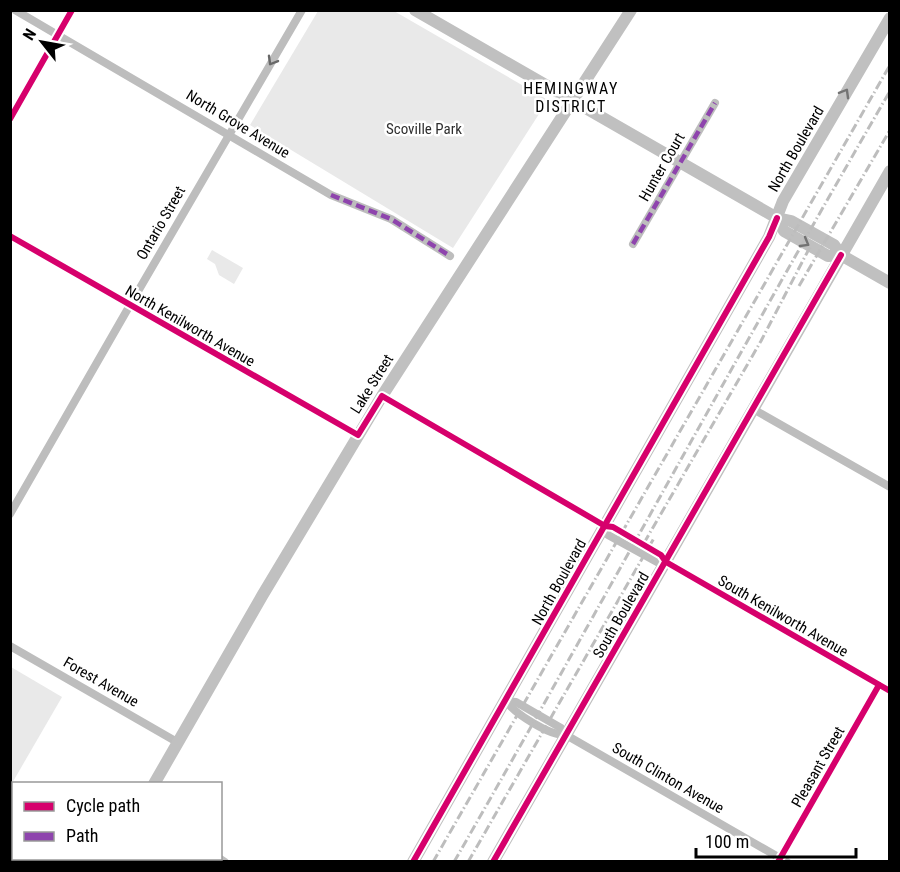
<svg xmlns="http://www.w3.org/2000/svg" width="900" height="872" viewBox="0 0 900 872" font-family="'Roboto Condensed',sans-serif">
	<style>
		.green { fill: #e9e9e9 }
		.lines { fill: none; stroke-linecap: round; stroke-linejoin: round }
		.street { stroke: #bdbdbd; stroke-width: 8 }
		.secondary { stroke: #c0c0c0; stroke-width: 12 }
		.rail { stroke: #bdbdbd; stroke-width: 3; stroke-dasharray: 9 3 1.5 3; stroke-linecap: butt }
		.quiet { stroke: #8e44ad; stroke-width: 4.5; stroke-dasharray: 9 4.5; stroke-linecap: butt }
		.cycleway-casing { stroke: #fff; stroke-width: 10 }
		.cycleway { stroke: #d6006c; stroke-width: 6 }
		.oneway { stroke: #686868 }
		.oneway2 { stroke: #737373 }
		.labels { text-anchor: middle; dominant-baseline: central; stroke-width: 5; stroke-linejoin: round; paint-order: stroke }
		.street-label { font-size: 15px; fill: #000; stroke: #fff }
		.park-label { font-size: 15px; fill: #2e2e2e; stroke: #fff }
		.neighbourhood-label { font-size: 16px; letter-spacing: 1.5px; fill: #000; stroke: #fff }
	</style>
	<rect width="100%" height="100%" fill="#fff"/>
	<!-- green -->
	<g class="green">
		<polygon points="318,11 394,11 548,100 453,248 250,125"/>
		<polygon points="212,250 243,268 234,284 219,275 215,264 207,259"/>
		<polygon points="11,667 62,697 11,785"/>
	</g>
	<g class="lines">
		<!-- street -->
		<g class="street">
			<polyline points="15,10 331,195 391,219 450,256"/>
			<polyline points="10,119 72,10"/>
			<polyline points="10,236 358,435"/>
			<polyline points="633,244 715,103"/>
			<polyline points="382,396 605,526 613,527 661,555 666,562 890,691"/>
			<polyline points="753,409 890,487"/>
			<polyline points="10,514 130,305 302,10"/>
			<polyline points="605,526 608,535 657,562 666,562"/>
			<polyline points="10,646 177,742"/>
			<polyline points="506,701 516,702 561,728 566,735 787,862"/>
			<path d="M506,701C515,714 550,736 566,735"/>
			<polyline points="219,858 225,862"/>
			<polyline points="778,861 879,685"/>
		</g>
		<!-- secondary -->
		<g class="secondary">
			<polyline points="415,10 777,218 791,221 834,245 841,255 890,283"/>
			<polyline points="777,218 784,231 828,256 841,255"/>
			<polyline points="154,784 262,596 382,396 631,10"/>
			<polyline points="110,862 111,858"/>
			<polyline points="413,862 769,237 783,201 890,18"/>
			<polyline points="493,862 890,171"/>
		</g>
		<!-- rail -->
		<g class="rail">
			<polyline points="799,286 890,130"/>
			<polyline points="644,543 761,341 810,247"/>
			<polyline points="433,862 890,65"/>
			<path d="M454,862C601,606 742,346 890,91"/>
			<polyline points="468,862 654,538"/>
		</g>
		<!-- quiet -->
		<g class="quiet">
			<polyline points="331,195 391,219 450,256"/>
			<polyline points="633,244 715,103"/>
		</g>
		<!-- cycleway casing -->
		<g class="cycleway-casing">
			<g id="cycleway">
				<polyline points="10,119 72,10"/>
				<polyline points="10,236 358,435 382,396 605,526 613,527 661,555 666,562 890,691"/>
				<polyline points="413,862 769,237 777,218"/>
				<polyline points="493,862 841,255"/>
				<polyline points="778,862 879,685"/>
			</g>
		</g>
		<!-- cycleway -->
		<use href="#cycleway" class="cycleway"/>
	</g>
	<!-- one-way arrows -->
	<defs><path id="oneway-chevron" d="M-2-3.5L2.5 0L-2 3.5" fill="none" stroke-width="1.6" stroke-linecap="round" stroke-linejoin="round" transform="scale(1.5)"/></defs>
	<use class="oneway" href="#oneway-chevron" transform="translate(272 61) rotate(120)"/>
	<g class="oneway2">
		<use href="#oneway-chevron" transform="translate(845 93) rotate(-60)"/>
		<use href="#oneway-chevron" transform="translate(805 243) rotate(30)"/>
	</g>
	<g class="labels">
		<!-- street labels -->
		<g class="street-label">
			<text transform="translate(238 124) rotate(31)">North Grove Avenue</text>
			<text transform="translate(796 149) rotate(-60)">North Boulevard</text>
			<text transform="translate(662 167) rotate(-60)">Hunter Court</text>
			<text transform="translate(161 223) rotate(-60)">Ontario Street</text>
			<text transform="translate(190 326) rotate(30)">North Kenilworth Avenue</text>
			<text transform="translate(372 384) rotate(-58)">Lake Street</text>
			<text transform="translate(559 582) rotate(-61)">North Boulevard</text>
			<text transform="translate(621 615) rotate(-60)">South Boulevard</text>
			<text transform="translate(783 616) rotate(30)">South Kenilworth Avenue</text>
			<text transform="translate(101 682) rotate(30)">Forest Avenue</text>
			<text transform="translate(818 767) rotate(-60)">Pleasant Street</text>
			<text transform="translate(668 778) rotate(30)">South Clinton Avenue</text>
		</g>
		<!-- park labels -->
		<g class="park-label">
			<text x="424" y="129">Scoville Park</text>
		</g>
		<!-- neighbourhood labels -->
		<g class="neighbourhood-label">
			<text x="571" y="88">HEMINGWAY<tspan x="571" dy="18">DISTRICT</tspan></text>
		</g>
	</g>
	<!-- border -->
	<rect width="900" height="872" fill="none" stroke="#000000" stroke-width="24"/>
	<!-- legend -->
	<rect x="12" y="782" width="210" height="78" fill="#ffffff" stroke="#999999" stroke-width="1.5"/>
	<rect x="24" y="802" width="30" height="9" fill="#d6006c" stroke="#999999" stroke-width="1.5"/>
	<text x="66" y="812" font-size="18" fill="#000000">Cycle path</text>
	<rect x="24" y="832" width="30" height="9" fill="#8e44ad" stroke="#999999" stroke-width="1.5"/>
	<text x="66" y="842" font-size="18" fill="#000000">Path</text>
	<!-- north arrow -->
	<g transform="translate(42 42) rotate(301)" stroke="#ffffff" stroke-width="4.5" paint-order="stroke">
	<path d="M0-4.5L10 22L0 15L-10 22Z" fill="#000000"/>
	<text y="-9" font-size="16" font-weight="bold" text-anchor="middle" fill="#000000">N</text>
	</g>
	<!-- scale -->
	<path d="M696 848v9h160v-9" fill="none" stroke="#000000" stroke-width="3"/>
	<text x="705" y="848" font-size="18" fill="#000000" stroke="#ffffff" stroke-width="4.5" paint-order="stroke">100 m</text>
</svg>
